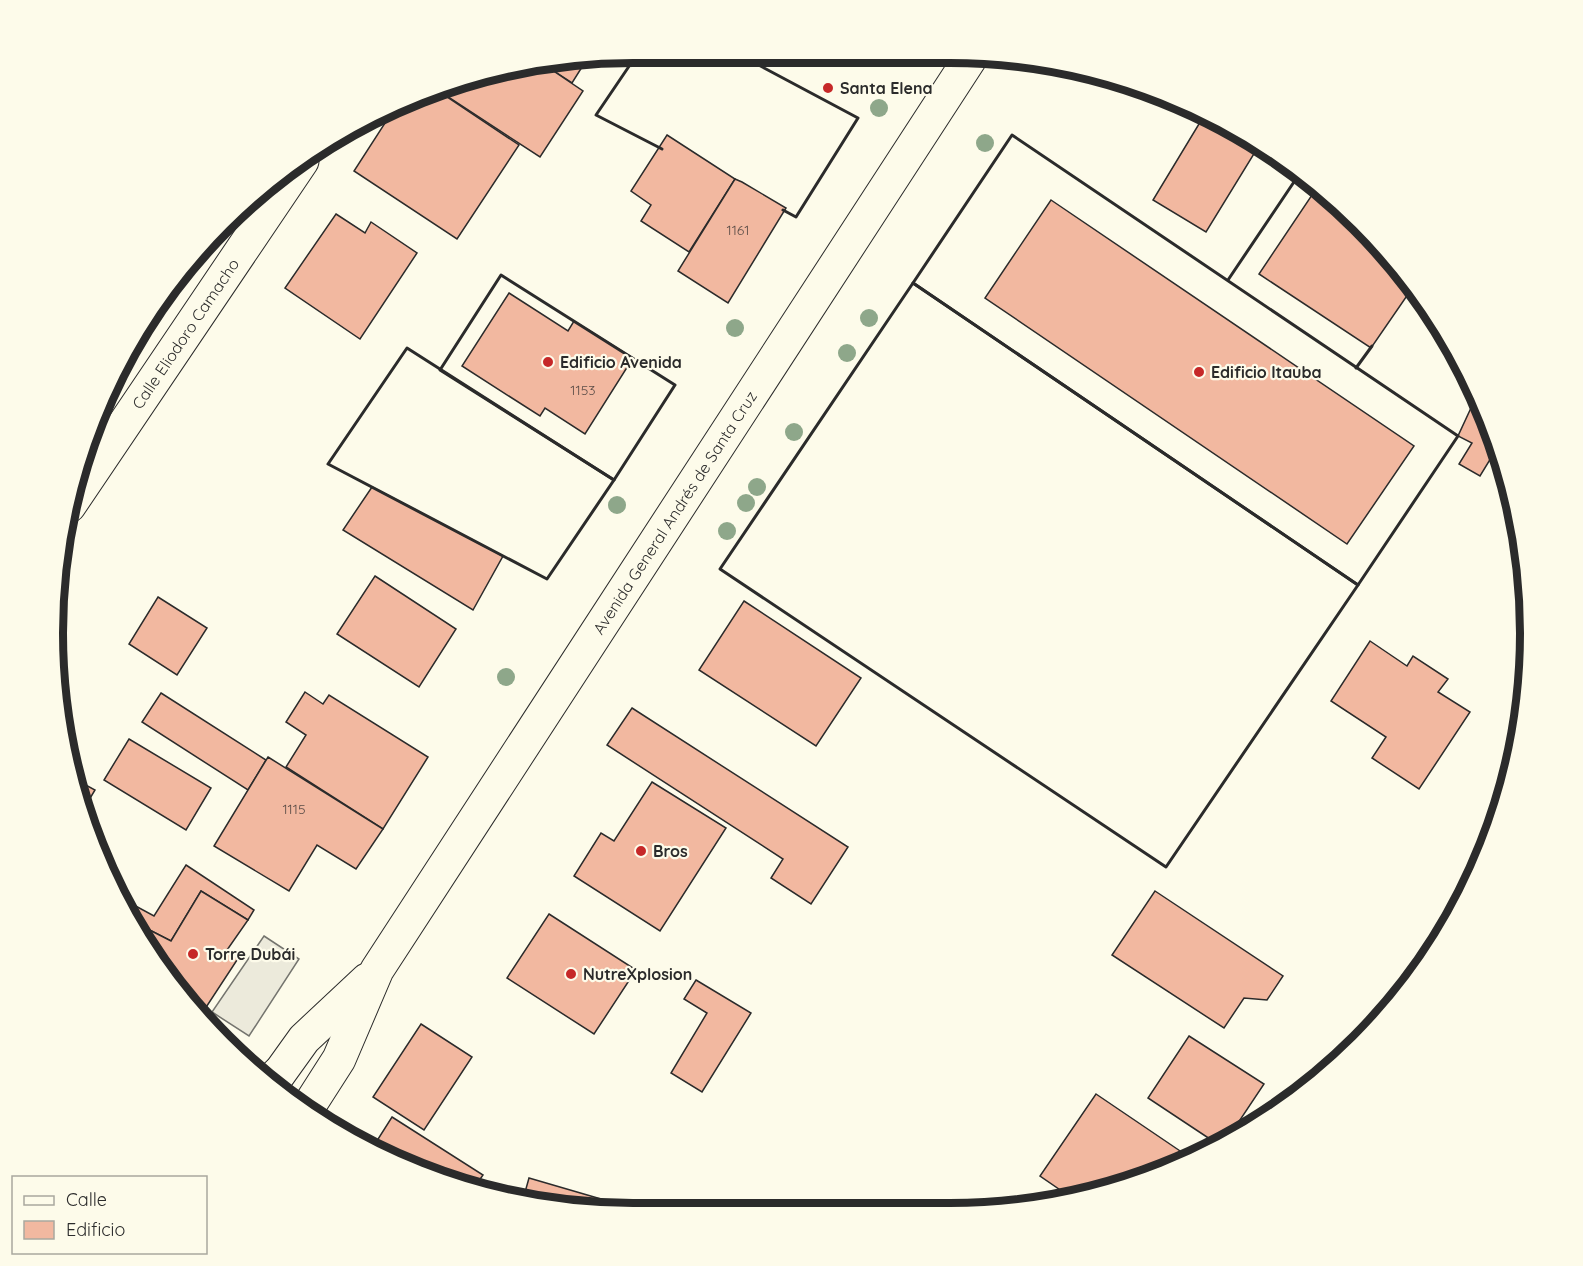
<svg xmlns="http://www.w3.org/2000/svg" width="1583" height="1266" viewBox="0 0 1583 1266" font-family="Quicksand,sans-serif">
	<style>
		.parking { fill: #eceadb; stroke: #74746e; stroke-width: 1.5 }
		.building { fill: #f2b8a0; stroke: #2b2b2b; stroke-width: 1.5 }
		.lines { fill: none; stroke-linecap: round; stroke-linejoin: round }
		.minor-casing { stroke: #2b2b2b; stroke-width: 35 }
		.secondary-casing { stroke: #2b2b2b; stroke-width: 35 }
		.primary-casing { stroke: #2b2b2b; stroke-width: 35 }
		.minor { stroke: #fdfbea; stroke-width: 33 }
		.secondary { stroke: #fdfbea; stroke-width: 33 }
		.primary { stroke: #fdfbea; stroke-width: 33 }
		.wall { stroke: #2b2b2b; stroke-width: 3 }
		.tree { fill: #8ea78a }
		.poi-dot { fill: #c62828; stroke: #fdfbea; stroke-width: 2 }
		.labels { text-anchor: middle; dominant-baseline: central; stroke-width: 4.5; stroke-linejoin: round; paint-order: stroke }
		.number-label { font-size: 14px; fill: #5d4e48 }
		.poi-label { font-size: 16px; font-weight: bold; fill: #2b2b2b; stroke: #fdfbea; text-anchor: start }
		.street-label { font-size: 16px; fill: #2b2b2b; stroke: #fdfbea }
		.rim { fill: none; stroke: #2b2b2b; stroke-width: 8 }
	</style>
	<rect width="100%" height="100%" fill="#fdfbea"/>
	<!-- parking -->
	<polygon class="parking" points="264,936 299,959 249,1036 212,1012"/>
	<!-- building -->
	<g class="building">
		<polygon points="587,59 572,83 543,64"/>
		<polygon points="543,64 583,91 540,157 439,91 483,72"/>
		<polygon points="438,91 519,145 457,239 354,171 394,109"/>
		<polygon points="1205,114 1241,130 1260,144 1206,232 1153,200"/>
		<polygon points="667,135 735,179 689,252 641,221 651,205 631,191"/>
		<polygon points="735,179 742,182 786,208 728,303 678,271"/>
		<polygon points="1318,186 1332,196 1387,251 1413,287 1371,348 1259,274"/>
		<polygon points="1051,200 1414,446 1347,544 985,298"/>
		<polygon points="336,214 365,233 371,222 417,253 360,339 285,288"/>
		<polygon points="509,293 568,331 574,321 633,358 585,434 545,408 540,416 462,366"/>
		<polygon points="1477,395 1500,447 1503,458 1494,453 1480,476 1459,464 1472,443 1458,436"/>
		<polygon points="372,487 503,556 473,610 343,530"/>
		<polygon points="375,576 456,629 419,687 337,634"/>
		<polygon points="158,597 207,628 177,675 129,644"/>
		<polygon points="744,601 861,678 816,746 699,670"/>
		<polygon points="1370,641 1407,666 1413,656 1448,679 1438,692 1470,712 1419,789 1372,758 1386,737 1331,701"/>
		<polygon points="305,692 323,704 329,695 428,757 383,829 286,767 306,735 286,722"/>
		<polygon points="161,693 266,760 248,790 142,722"/>
		<polygon points="632,708 848,847 811,904 771,878 783,859 607,745"/>
		<polygon points="129,739 211,788 186,830 104,780"/>
		<polygon points="268,757 383,829 356,869 317,845 289,891 214,846"/>
		<polygon points="71,777 95,790 83,810 72,783"/>
		<polygon points="652,782 726,828 660,931 574,876 601,833 614,841"/>
		<polygon points="186,865 254,910 248,920 201,891 171,941 128,919 119,897 154,916"/>
		<polygon points="201,891 248,920 227,950 239,957 199,1018 128,919 171,941"/>
		<polygon points="1155,891 1283,976 1267,1000 1244,998 1224,1028 1112,955"/>
		<polygon points="549,914 636,970 594,1034 507,978"/>
		<polygon points="696,980 751,1013 702,1092 671,1073 707,1013 684,999"/>
		<polygon points="421,1024 472,1057 424,1130 373,1097"/>
		<polygon points="1189,1036 1264,1084 1226,1141 1219,1145 1148,1098"/>
		<polygon points="1096,1094 1189,1157 1101,1194 1072,1198 1040,1176"/>
		<polygon points="392,1117 483,1175 474,1188 411,1169 373,1147"/>
		<polygon points="529,1178 649,1213 633,1213 522,1203"/>
		<polygon points="750,1200 786,1213 746,1213"/>
	</g>
	<g class="lines">
		<!-- minor casing -->
		<g class="minor-casing">
			<g id="minor">
				<path id="s1" d="M69,506L302,161"/>
			</g>
		</g>
		<!-- secondary casing -->
		<g class="secondary-casing">
			<g id="secondary">
				<polyline points="271,1085 304,1039 367,980"/>
				<path id="s2" d="M307,1109L339,1059L377,970L973,54"/>
			</g>
		</g>
		<!-- primary casing -->
		<g class="primary-casing">
			<polyline id="primary" points="268,1083 279,1073"/>
		</g>
		<!-- minor -->
		<use href="#minor" class="minor"/>
		<!-- secondary -->
		<use href="#secondary" class="secondary"/>
		<!-- primary -->
		<use href="#primary" class="primary"/>
		<!-- wall -->
		<g class="wall">
			<polyline points="638,53 596,115 662,149"/>
			<polyline points="736,53 858,118 796,217 783,210"/>
			<polygon points="1012,135 1458,436 1358,585 913,283"/>
			<polygon points="501,275 675,385 614,480 440,370"/>
			<polyline points="1228,280 1300,173"/>
			<polygon points="913,283 1358,585 1166,867 720,569"/>
			<polygon points="407,348 614,480 547,579 328,464"/>
			<polyline points="1356,368 1372,346"/>
		</g>
	</g>
	<!-- trees -->
	<g class="tree">
		<circle cx="879" cy="108" r="9"/>
		<circle cx="985" cy="143" r="9"/>
		<circle cx="869" cy="318" r="9"/>
		<circle cx="735" cy="328" r="9"/>
		<circle cx="847" cy="353" r="9"/>
		<circle cx="794" cy="432" r="9"/>
		<circle cx="757" cy="487" r="9"/>
		<circle cx="746" cy="503" r="9"/>
		<circle cx="617" cy="505" r="9"/>
		<circle cx="727" cy="531" r="9"/>
		<circle cx="506" cy="677" r="9"/>
	</g>
	<!-- markers -->
	<g class="poi-dot">
		<circle cx="828" cy="88" r="6"/>
		<circle cx="548" cy="362" r="6"/>
		<circle cx="1199" cy="372" r="6"/>
		<circle cx="641" cy="851" r="6"/>
		<circle cx="193" cy="954" r="6"/>
		<circle cx="571" cy="974" r="6"/>
	</g>
	<g class="labels">
		<!-- number labels -->
		<g class="number-label">
			<text x="738" y="230">1161</text>
			<text x="583" y="390">1153</text>
			<text x="294" y="809">1115</text>
		</g>
		<!-- poi labels -->
		<g class="poi-label">
			<text x="840" y="88">Santa Elena</text>
			<text x="560" y="362">Edificio Avenida</text>
			<text x="1211" y="372">Edificio Itauba</text>
			<text x="653" y="851">Bros</text>
			<text x="205" y="954">Torre Dubái</text>
			<text x="583" y="974">NutreXplosion</text>
		</g>
		<!-- street labels -->
		<g class="street-label">
			<text stroke="none"><textPath href="#s1" startOffset="208">Calle Eliodoro Camacho</textPath></text>
			<text stroke="none"><textPath href="#s2" startOffset="702">Avenida General Andrés de Santa Cruz</textPath></text>
		</g>
	</g>
	<!-- crop -->
	<path d="M0 0H1583V1266H0ZM633 63H950A570 570 0 0 1 1520 633V633A570 570 0 0 1 950 1203H633A570 570 0 0 1 63 633V633A570 570 0 0 1 633 63Z" fill="#fdfbea" fill-rule="evenodd"/>
	<path class="rim" d="M633 63H950A570 570 0 0 1 1520 633V633A570 570 0 0 1 950 1203H633A570 570 0 0 1 63 633V633A570 570 0 0 1 633 63Z"/>
	<!-- legend -->
	<rect x="12" y="1176" width="195" height="78" fill="#fdfbea" stroke="#a9a89e" stroke-width="1.5"/>
	<rect x="24" y="1196" width="30" height="9" fill="#fdfbea" stroke="#a9a89e" stroke-width="1.5"/>
	<text x="66" y="1206" font-size="18" fill="#2b2b2b">Calle</text>
	<rect x="24" y="1221" width="30" height="18" fill="#f2b8a0" stroke="#a9a89e" stroke-width="1.5"/>
	<text x="66" y="1236" font-size="18" fill="#2b2b2b">Edificio</text>
</svg>
